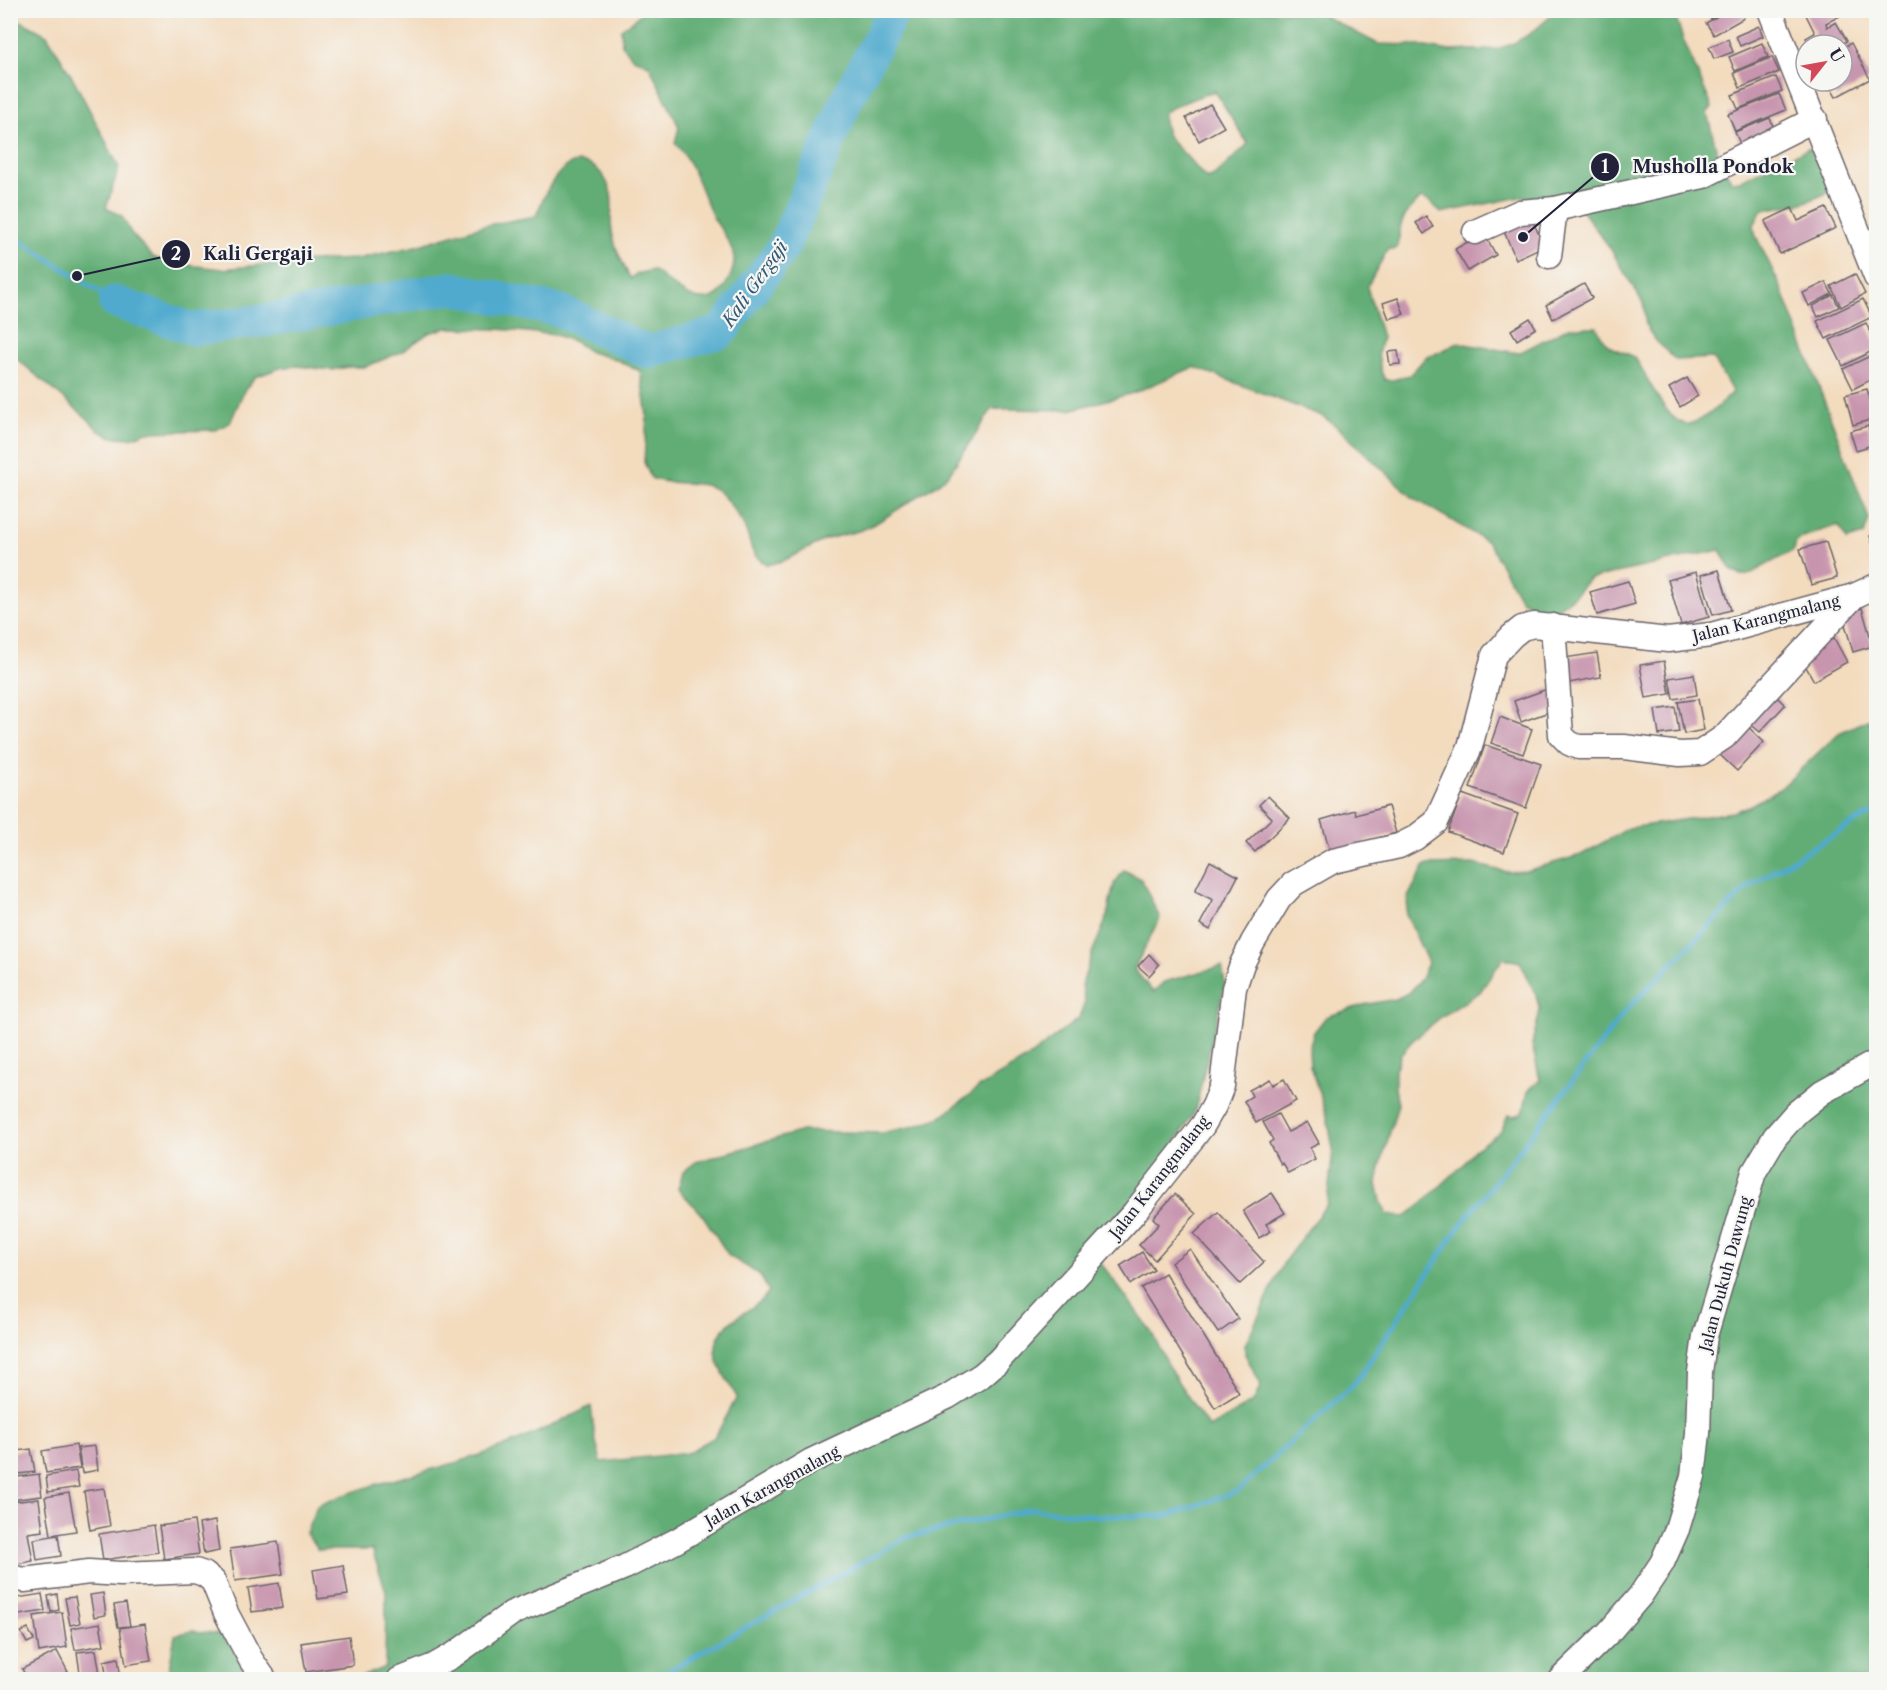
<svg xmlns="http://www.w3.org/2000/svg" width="1887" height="1690" viewBox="0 0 1887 1690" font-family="'Libre Caslon Text',serif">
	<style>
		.forest { fill: #62ad76; stroke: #426858; stroke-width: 1.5; fill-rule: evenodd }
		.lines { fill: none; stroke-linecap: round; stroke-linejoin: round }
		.stream { stroke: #50aace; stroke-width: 5 }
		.river { stroke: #50aace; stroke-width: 33 }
		.building { fill: #c795ae }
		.minor-casing { stroke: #6b6369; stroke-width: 27 }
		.minor { stroke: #fff; stroke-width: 24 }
		.labels { text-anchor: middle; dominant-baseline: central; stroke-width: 4.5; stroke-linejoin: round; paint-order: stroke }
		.street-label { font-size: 16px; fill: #22223b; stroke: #f6f6f2 }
		.water-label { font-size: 18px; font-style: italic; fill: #345876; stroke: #f6f6f2 }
		.leader { fill: none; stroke: #22223b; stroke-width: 2 }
		.callout-dot { fill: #22223b; stroke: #f6f6f2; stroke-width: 2 }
		.mark-label { font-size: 18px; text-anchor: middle; font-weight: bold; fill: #fff }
		.callout-label { font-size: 18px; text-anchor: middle; font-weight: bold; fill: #22223b; stroke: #f6f6f2; stroke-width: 4.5; stroke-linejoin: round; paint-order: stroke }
	</style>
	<rect width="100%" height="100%" fill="#f6f6f2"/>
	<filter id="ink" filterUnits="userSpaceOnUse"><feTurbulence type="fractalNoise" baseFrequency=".0167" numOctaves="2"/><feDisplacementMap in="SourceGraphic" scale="12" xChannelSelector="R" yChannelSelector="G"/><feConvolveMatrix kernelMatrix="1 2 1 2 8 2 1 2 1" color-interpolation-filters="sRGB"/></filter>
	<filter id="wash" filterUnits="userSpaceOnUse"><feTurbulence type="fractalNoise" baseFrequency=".008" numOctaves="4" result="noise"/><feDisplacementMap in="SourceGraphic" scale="24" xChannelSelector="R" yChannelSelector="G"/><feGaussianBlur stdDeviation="1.35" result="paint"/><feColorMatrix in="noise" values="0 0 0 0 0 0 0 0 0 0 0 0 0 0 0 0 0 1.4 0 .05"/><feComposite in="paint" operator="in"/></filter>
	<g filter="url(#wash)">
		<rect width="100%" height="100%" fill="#f3dbbe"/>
		<!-- forest -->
		<g class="forest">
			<path d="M643,11H1315L1378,44L1414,45L1450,51L1498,49L1514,43L1530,34L1557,11H1676L1677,21L1683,39L1712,107L1707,113L1718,156L1732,182L1740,181L1755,173L1809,148L1824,172L1832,191L1803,203L1762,210L1754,225L1755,234L1783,292L1869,519L1864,535L1847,540L1838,525L1803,537L1796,542L1794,550L1748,575C1731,577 1727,563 1720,550L1589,579L1575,595L1549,615L1521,600L1488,542L1412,497L1336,426L1322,416L1194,367L1133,393L1070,410L992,409L949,474L936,485L878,522L862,530L827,539L783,561L767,565C746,551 754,547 744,526C740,518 727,499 719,492C704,478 670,487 651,478L644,462L647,416L640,371L615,359L590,352L575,342L556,335L498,329L446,328L429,333L401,352L365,367H348L332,370L297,366L280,368L255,377L244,391L230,423L215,430L147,432L131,438L112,437L99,431L88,419L11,354L10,15L47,35L74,80L119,167L106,208L122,216L131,233L153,257L169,263L223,269L291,262L357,259L416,246L482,226L536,216C542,201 549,183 561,171C582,150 606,170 611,194C613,203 611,213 611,222C612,243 621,261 631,279L636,274L653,270C667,280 678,292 695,298C707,301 717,298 724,288C729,279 735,270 734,258C732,243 720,229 713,217C700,191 695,165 675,143L679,127L649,65L633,58L622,45L621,29L635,19ZM1215,91L1248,144L1214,176L1207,179C1200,172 1194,165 1188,158C1170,139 1166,141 1163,113C1174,105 1201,96 1215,91ZM1555,196L1573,198L1610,248L1643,303C1646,312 1643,319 1647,327C1651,337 1668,353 1676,360L1713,358L1733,393C1720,404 1707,418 1692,423C1670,432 1647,375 1637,361C1629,350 1614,353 1606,343C1602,339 1599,332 1597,327H1569L1519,353L1458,343L1435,354L1427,356L1410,375L1393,380H1385L1381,371L1378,354L1382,337L1367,287L1388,249H1396C1401,240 1398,234 1401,225C1404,214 1413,206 1421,198L1429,201L1441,213L1520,197Z"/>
			<path d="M1876,716V1679H357L385,1667L386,1591L372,1550H318L306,1533L317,1506C367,1483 422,1474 474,1457C515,1444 553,1426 591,1406L595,1438L601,1462L687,1453L715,1437L737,1397C715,1360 700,1340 745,1312C758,1303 759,1304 769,1291L759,1274L729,1256L702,1214L678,1189L683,1172L696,1162L802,1131L882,1133L915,1126L941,1117L981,1086L1025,1060L1079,1018L1085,1002L1082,985L1092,953L1106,920L1114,884L1124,870L1141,879L1160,918L1134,969L1153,992L1164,982L1222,966L1225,984L1195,1111L1154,1177L1089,1247L1151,1331L1172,1373L1209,1428L1253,1402L1261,1385L1245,1354V1345L1284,1262L1327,1204L1333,1149L1327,1116L1310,1066L1309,1049L1314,1032L1326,1017L1363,1005L1396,999L1410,992L1421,979L1428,963L1406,914L1408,897L1425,865L1473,864L1507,872L1526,871L1581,855L1629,828L1733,812L1749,806L1781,788L1839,733ZM1503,958L1520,962L1536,995L1540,1011L1532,1044L1540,1080L1528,1091L1523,1112L1516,1116L1508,1115L1501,1131L1474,1150L1464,1164L1419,1206L1405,1217L1388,1215L1381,1201L1377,1184L1380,1167L1398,1104L1395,1088V1070L1401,1054L1412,1041L1441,1017L1480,992Z"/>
			<polygon points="192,1631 225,1634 250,1679 167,1680 175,1635"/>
		</g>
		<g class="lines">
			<!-- stream -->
			<g class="stream">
				<polyline points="10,234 115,302"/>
				<polyline points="652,1680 907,1537 1031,1509 1099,1516 1166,1516 1238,1491 1355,1383 1457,1230 1537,1128 1626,1010 1749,886 1862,818 1876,813"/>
			</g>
			<!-- river -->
			<polyline class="river" points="115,302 193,329 268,320 451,288 561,311 648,352 721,332 784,246 848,97 894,10"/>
		</g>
		<g id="blocks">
			<!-- building -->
			<g class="building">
				<polygon points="1706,10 1724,10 1711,19"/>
				<polygon points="1728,10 1740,10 1744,18 1714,35 1706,23"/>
				<polygon points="1809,10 1839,10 1842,15 1826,23 1827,27 1836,22 1847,41 1839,45 1810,45 1806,38 1815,33 1805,13"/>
				<polygon points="1759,26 1763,36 1740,46 1736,36"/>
				<polygon points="1728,39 1733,52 1714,59 1709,47"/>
				<polygon points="1762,43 1768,57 1735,71 1729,57"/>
				<polygon points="1851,43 1870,79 1836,97 1827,81 1842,81 1842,48"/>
				<polygon points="1772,57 1779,72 1740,88 1734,73"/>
				<polygon points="1776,77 1782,91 1738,109 1732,95"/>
				<polygon points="1779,94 1786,110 1735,131 1728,114"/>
				<polygon points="1210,104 1224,127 1199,141 1186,118"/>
				<polygon points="1770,118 1775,132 1741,146 1735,132"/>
				<polygon points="1792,208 1798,221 1826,208 1836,228 1780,254 1765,221"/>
				<polygon points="1530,215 1544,246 1516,259 1502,227"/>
				<polygon points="1426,216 1433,227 1424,234 1416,223"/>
				<polygon points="1484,233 1496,255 1468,271 1455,249"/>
				<polygon points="1855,274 1865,294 1841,307 1831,286"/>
				<polygon points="1826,282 1832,294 1809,306 1803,293"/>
				<polygon points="1584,284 1592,298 1553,319 1546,305"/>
				<polygon points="1833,295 1839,307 1818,317 1813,306"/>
				<polygon points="1398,298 1404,314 1389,319 1383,303"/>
				<polygon points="1863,299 1872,317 1826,339 1817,321"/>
				<polygon points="1530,318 1536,328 1517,340 1511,330"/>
				<polygon points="1866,323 1876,345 1876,349 1843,366 1830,340"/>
				<polygon points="1398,351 1400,364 1390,365 1388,352"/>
				<polygon points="1876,353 1876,377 1853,389 1843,369"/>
				<polygon points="1687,378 1698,396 1680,407 1669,388"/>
				<polygon points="1867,389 1876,418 1853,425 1845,395"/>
				<polygon points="1876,425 1876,441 1875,442 1870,427"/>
				<polygon points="1868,426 1873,445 1856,450 1850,431"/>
				<polygon points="1876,534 1876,555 1870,536"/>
				<polygon points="1826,542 1837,578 1811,585 1800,549"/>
				<polygon points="1719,570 1731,610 1713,615 1701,575"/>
				<polygon points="1696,572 1709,617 1681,625 1668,580"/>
				<polygon points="1628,581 1635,604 1597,615 1590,592"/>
				<polygon points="1862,608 1873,646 1853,652 1842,614"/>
				<polygon points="1834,638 1847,662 1814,681 1800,656"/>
				<polygon points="1597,653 1601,677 1569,683 1564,658"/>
				<polygon points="1664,661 1670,694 1646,698 1640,665"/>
				<polygon points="1694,674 1697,695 1673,699 1669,678"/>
				<polygon points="1550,688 1557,709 1521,722 1514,701"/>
				<polygon points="1774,694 1785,705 1760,732 1748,722"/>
				<polygon points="1698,699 1704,730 1684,734 1678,702"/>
				<polygon points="1675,707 1679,732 1659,735 1655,710"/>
				<polygon points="1500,717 1532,729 1523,754 1491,743"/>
				<polygon points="1745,724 1764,742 1737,771 1718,753"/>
				<polygon points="1485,745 1541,764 1526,808 1470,788"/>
				<polygon points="1462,794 1518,814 1504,852 1448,832"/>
				<polygon points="1268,796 1290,818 1255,852 1246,843 1272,818 1259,805"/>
				<polygon points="1388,806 1396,833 1365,842 1332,858 1321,820 1355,810 1356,815"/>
				<polygon points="1210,861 1238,876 1210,930 1200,924 1213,900 1195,891"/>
				<polygon points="1149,954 1159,965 1149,976 1138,966"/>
				<polygon points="1270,1079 1273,1085 1284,1079 1296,1101 1256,1123 1244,1101 1252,1096 1249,1090"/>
				<polygon points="1278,1114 1288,1132 1307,1122 1319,1143 1310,1148 1315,1159 1288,1173 1282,1163 1280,1164 1269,1143 1273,1140 1263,1122"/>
				<polygon points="1272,1193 1285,1213 1266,1224 1271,1231 1259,1238 1243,1211"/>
				<polygon points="1175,1194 1196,1214 1155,1260 1139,1245 1159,1224 1153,1218"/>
				<polygon points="1218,1212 1264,1262 1240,1284 1194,1234"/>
				<polygon points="1190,1249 1238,1319 1218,1333 1171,1263"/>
				<polygon points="1142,1252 1154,1270 1131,1284 1120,1266"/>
				<polygon points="1165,1273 1239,1393 1215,1408 1141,1288"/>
				<polygon points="76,1445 80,1468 46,1473 42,1451"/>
				<polygon points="95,1446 98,1470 82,1473 78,1448"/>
				<polygon points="31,1449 35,1472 10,1475 10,1452"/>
				<polygon points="76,1471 79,1487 48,1492 46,1476"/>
				<polygon points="39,1474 42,1496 10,1500 10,1478"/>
				<polygon points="104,1488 110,1526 90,1530 84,1491"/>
				<polygon points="69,1493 76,1531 51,1535 45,1497"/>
				<polygon points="39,1499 43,1531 28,1533 33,1561 10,1565 10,1502"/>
				<polygon points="194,1521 199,1554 164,1559 159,1526"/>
				<polygon points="215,1521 219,1551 204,1554 199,1524"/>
				<polygon points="154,1525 158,1552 103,1560 99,1534"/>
				<polygon points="58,1535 61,1556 37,1560 34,1539"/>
				<polygon points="278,1542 283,1574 235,1581 230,1549"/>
				<polygon points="343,1565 348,1595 318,1599 313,1570"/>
				<polygon points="279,1583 283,1608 252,1612 248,1588"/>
				<polygon points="103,1593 106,1615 94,1617 90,1595"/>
				<polygon points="42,1594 45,1611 13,1616 10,1599"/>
				<polygon points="57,1594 59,1610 51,1612 48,1596"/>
				<polygon points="75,1597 80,1623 70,1625 65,1598"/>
				<polygon points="126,1603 130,1626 118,1627 114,1605"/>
				<polygon points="62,1612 67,1647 39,1652 34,1616"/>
				<polygon points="100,1623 104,1645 75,1650 71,1628"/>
				<polygon points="145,1624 151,1661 126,1665 120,1628"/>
				<polygon points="28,1629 34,1640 27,1643 21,1632"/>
				<polygon points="349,1636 353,1665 306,1672 301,1643"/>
				<polygon points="96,1650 101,1680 81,1680 77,1652"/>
				<polygon points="57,1651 68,1672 53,1680 28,1680 22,1669"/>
				<polygon points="118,1658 121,1680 107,1680 104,1661"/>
				<polygon points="72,1673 75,1680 60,1680"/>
			</g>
		</g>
	</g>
	<g filter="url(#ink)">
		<use href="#blocks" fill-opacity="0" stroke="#6b6369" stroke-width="1.5"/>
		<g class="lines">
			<!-- minor casing -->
			<g class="minor-casing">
				<g id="minor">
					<polyline points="1770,10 1876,277"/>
					<polyline points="1475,232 1520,212 1555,209"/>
					<polyline points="1549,256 1555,209 1703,176 1815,119"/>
					<polyline points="1553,626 1561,735 1569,743 1578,747 1624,747 1680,754 1700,753 1724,737 1854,596"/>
					<polyline points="10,1577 24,1580 89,1572 121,1574 195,1571 204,1574 213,1581 226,1613 251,1660 265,1680"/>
					<polyline points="399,1680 434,1666 455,1654 512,1613 625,1567 676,1541 811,1461 947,1397 982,1375 998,1361 1134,1213 1203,1125 1214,1106 1222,1086 1234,988 1242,964 1253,942 1279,899 1293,884 1333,861 1399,846 1415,838 1436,822 1470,747 1494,655 1512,636 1522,628 1534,625 1668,640 1711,635 1854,596 1876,586"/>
					<polyline points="1560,1680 1609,1632 1640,1596 1662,1563 1677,1529 1693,1476 1698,1433 1700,1372 1705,1336 1754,1172 1775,1137 1796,1113 1822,1092 1876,1062"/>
				</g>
			</g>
			<!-- minor -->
			<use href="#minor" class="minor"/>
		</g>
	</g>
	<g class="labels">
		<!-- street labels -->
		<g class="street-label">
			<text transform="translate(1766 618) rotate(-14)">Jalan Karangmalang</text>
			<text transform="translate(1159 1177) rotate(-52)">Jalan Karangmalang</text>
			<text transform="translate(1725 1274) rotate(-75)">Jalan Dukuh Dawung</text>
			<text transform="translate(772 1486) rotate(-29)">Jalan Karangmalang</text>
		</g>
		<!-- water labels -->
		<g class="water-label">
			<text transform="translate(755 284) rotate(-55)">Kali Gergaji</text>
		</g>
	</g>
	<!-- callouts -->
	<path class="leader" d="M1523 237L1605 167M77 276L176 254"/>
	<g class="callout-dot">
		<circle cx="1523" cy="237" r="6"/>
		<circle cx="77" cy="276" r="6"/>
		<circle cx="1605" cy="167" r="15"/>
		<circle cx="176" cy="254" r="15"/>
	</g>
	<g class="mark-label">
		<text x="1605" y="173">1</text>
		<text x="176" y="260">2</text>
	</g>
	<g class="callout-label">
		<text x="1713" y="173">Musholla Pondok</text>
		<text x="258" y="260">Kali Gergaji</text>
	</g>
	<!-- margin -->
	<rect width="1887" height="1690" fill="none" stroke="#f6f6f2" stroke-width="36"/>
	<!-- north arrow -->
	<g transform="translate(1824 63) rotate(59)"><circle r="28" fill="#f6f6f2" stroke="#a1a1a9" stroke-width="1.5"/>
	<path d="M0-4.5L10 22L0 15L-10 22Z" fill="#d1495b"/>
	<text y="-9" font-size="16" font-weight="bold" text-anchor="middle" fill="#22223b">U</text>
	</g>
</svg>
